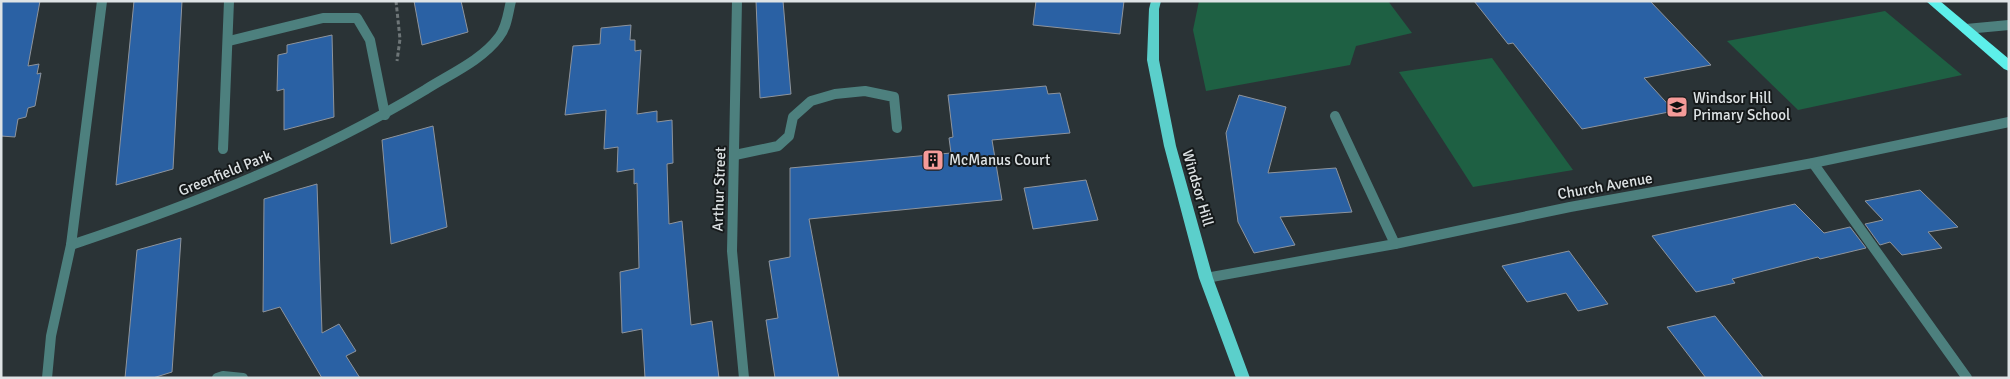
<svg xmlns="http://www.w3.org/2000/svg" width="2010" height="379" viewBox="0 0 2010 379" font-family="Signika,sans-serif">
	<style>
		.green { fill: #1e6043 }
		.building { fill: #2a61a4; stroke: #8e949c }
		.lines { fill: none; stroke-linecap: round; stroke-linejoin: round }
		.path { stroke: #6e7678; stroke-width: 3; stroke-dasharray: 4 2.5; stroke-linecap: butt }
		.lane { stroke: #4d807e; stroke-width: 10 }
		.street { stroke: #4d807e; stroke-width: 10 }
		.primary { fill: #5bcfcb; fill-rule: evenodd }
		.highway { fill: #5defea; fill-rule: evenodd }
		.labels { text-anchor: middle; dominant-baseline: central; stroke-width: 4; stroke-linejoin: round; paint-order: stroke }
		.poi-label { font-size: 15px; fill: #dee3e5; stroke: #161a1b; text-anchor: start }
		.street-label { font-size: 15px; fill: #dee3e5; stroke: #161a1b }
	</style>
	<rect width="100%" height="100%" fill="#2a3336"/>
	<!-- green -->
	<g class="green">
		<polygon points="1199,1 1388,1 1412,33 1356,46 1350,65 1206,91 1193,30"/>
		<polygon points="1885,11 1962,75 1798,110 1727,41"/>
		<polygon points="1492,58 1573,170 1473,187 1399,72"/>
	</g>
	<!-- building -->
	<g class="building">
		<polygon points="1,1 40,1 28,66 39,64 37,74 41,73 35,106 28,108 26,117 18,119 15,137 1,136"/>
		<polygon points="134,1 182,1 173,169 116,185"/>
		<polygon points="414,1 461,1 468,32 422,45"/>
		<polygon points="756,1 783,1 791,94 760,98"/>
		<polygon points="1036,1 1124,1 1120,34 1033,25"/>
		<polygon points="1474,1 1650,1 1711,65 1644,78 1674,111 1582,129 1513,43 1508,44"/>
		<polygon points="631,25 630,40 635,40 635,51 641,50 637,114 657,111 657,122 672,120 673,163 667,164 669,224 682,221 691,325 712,321 719,378 645,378 642,329 622,333 620,272 639,268 637,183 634,184 634,169 617,172 618,147 604,149 606,110 565,115 573,46 600,44 601,28"/>
		<polygon points="332,35 334,117 284,130 284,89 277,91 278,55 287,53 287,45"/>
		<polygon points="1046,86 1048,94 1060,93 1070,133 992,140 1002,200 809,219 839,378 775,378 766,320 778,318 769,261 790,257 790,168 951,153 949,138 953,137 948,95"/>
		<polygon points="1239,95 1286,107 1268,173 1336,168 1352,212 1280,217 1295,245 1254,253 1238,222 1226,133"/>
		<polygon points="433,126 447,227 391,244 382,140"/>
		<polygon points="1086,180 1098,220 1033,229 1024,188"/>
		<polygon points="317,184 322,333 339,324 356,351 346,356 360,378 322,378 280,307 263,312 264,199"/>
		<polygon points="1920,190 1958,227 1928,232 1942,248 1902,255 1890,242 1880,245 1865,224 1883,220 1865,201"/>
		<polygon points="1795,204 1824,233 1850,227 1866,248 1820,259 1818,257 1732,279 1735,283 1696,292 1652,236"/>
		<polygon points="181,238 172,372 153,378 125,378 137,250"/>
		<polygon points="1569,251 1608,304 1578,311 1566,293 1527,302 1502,266"/>
		<polygon points="1715,316 1764,378 1706,378 1667,327"/>
	</g>
	<g class="lines">
		<!-- path -->
		<polyline class="path" points="396,1 400,39 397,61"/>
		<!-- lane -->
		<g class="lane">
			<polyline points="1966,29 2009,25"/>
			<polyline points="1335,116 1395,244"/>
			<polyline points="735,155 778,146 789,136 793,117 811,101 835,94 865,91 894,97 897,128"/>
			<polyline points="1813,163 1967,378"/>
		</g>
		<!-- street -->
		<g class="street">
			<polyline points="737,1 732,251 744,378"/>
			<polyline points="229,41 323,18 357,18 370,40 385,115"/>
			<polyline points="223,149 229,1"/>
			<path d="M71,245C194,204 314,157 425,90C450,74 481,61 499,37C507,27 508,13 511,1"/>
			<polyline points="1206,278 1395,244 1570,207 1813,163 2009,122"/>
			<polyline points="47,378 51,336 71,245 102,1"/>
			<polyline points="217,378 223,376 243,378"/>
		</g>
		<!-- primary -->
		<polygon class="primary" points="1151,1 1161,1 1159,9 1159,60 1176,146 1213,278 1250,378 1236,378 1199,278 1164,146 1147,60 1149,9"/>
		<!-- highway -->
		<polygon class="highway" points="1926,1 1940,1 2009,59 2009,71 2004,69"/>
	</g>
	<!-- icons -->
	<defs>
		<g id="school-square" transform="scale(1.125)"><rect x="-9" y="-9" width="18" height="18" rx="4" fill="#f59b99" stroke="#161a1b"/><path d="M0-5L7-2L0 1L-7-2ZM-4 1L0 2.5L4 1V4Q0 6-4 4Z" fill="#111"/></g>
		<g id="building-square" transform="scale(1.125)"><rect x="-9" y="-9" width="18" height="18" rx="4" fill="#f59b99" stroke="#161a1b"/><path d="M-4-6H4V6H1V3H-1V6H-4ZM-2.5-4.3h1.7v1.8h-1.7ZM.8-4.3h1.7v1.8H.8ZM-2.5-1h1.7V.8h-1.7ZM.8-1h1.7V.8H.8Z" fill="#111"/></g>
	</defs>
	<g fill-rule="evenodd">
		<use href="#school-square" x="1677" y="107"/>
		<use href="#building-square" x="933" y="160"/>
	</g>
	<g class="labels">
		<!-- poi labels -->
		<g class="poi-label">
			<text x="1693" y="98">Windsor Hill<tspan x="1693" dy="17">Primary School</tspan></text>
			<text x="949" y="160">McManus Court</text>
		</g>
		<!-- street labels -->
		<g class="street-label">
			<text transform="translate(225 173) rotate(-22)">Greenfield Park</text>
			<text transform="translate(1605 186) rotate(-10)">Church Avenue</text>
			<text transform="translate(1198 188) rotate(74)">Windsor Hill</text>
			<text transform="translate(719 189) rotate(-88)">Arthur Street</text>
		</g>
	</g>
	<!-- border -->
	<rect width="2010" height="379" fill="none" stroke="#dee3e5" stroke-width="5"/>
</svg>
